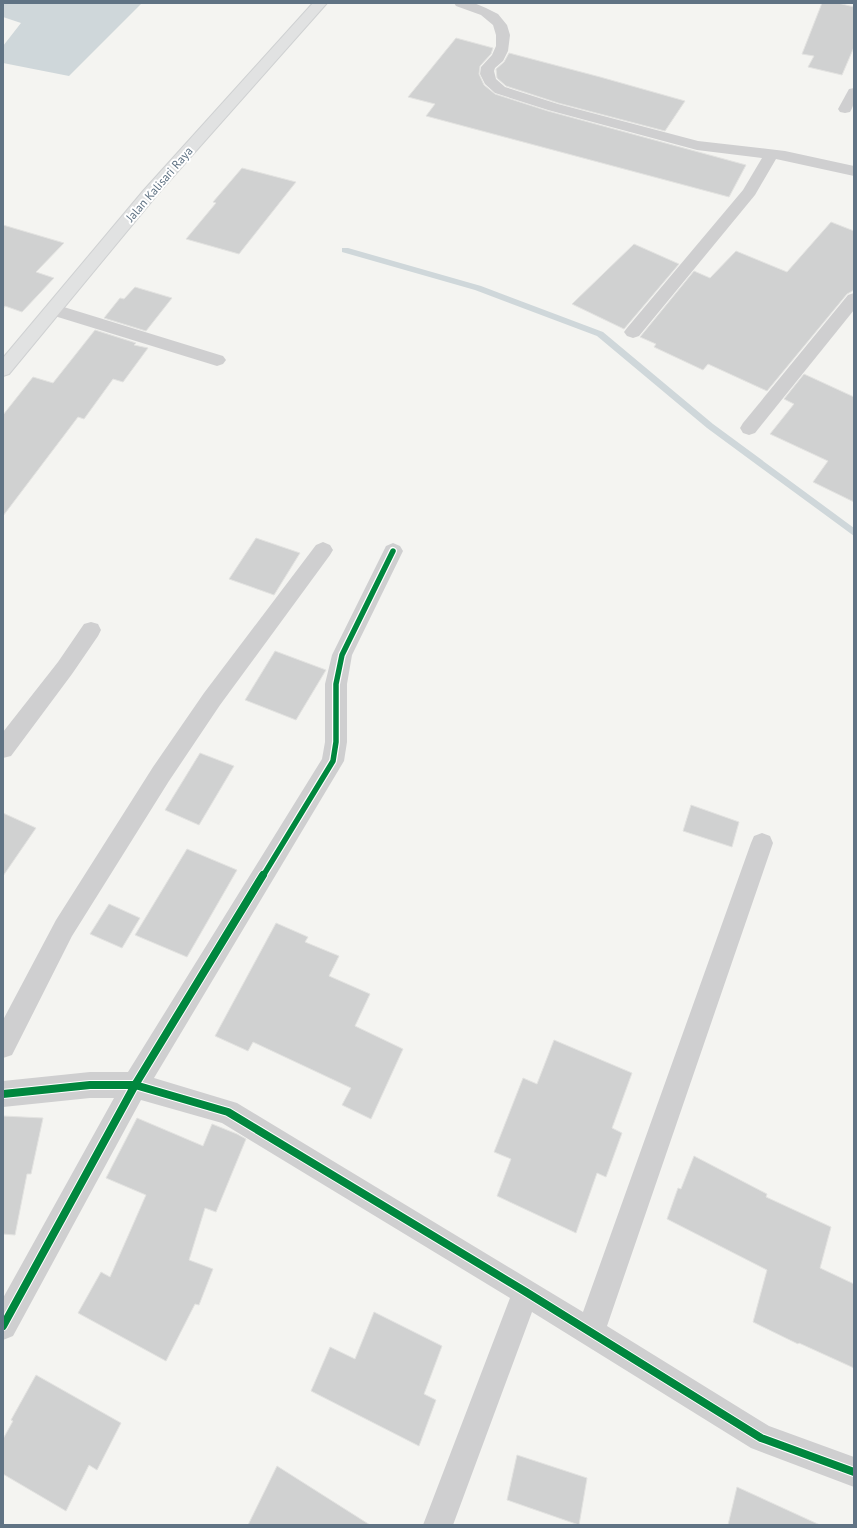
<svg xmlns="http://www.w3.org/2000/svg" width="857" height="1528" viewBox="0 0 857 1528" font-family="'PT Sans',sans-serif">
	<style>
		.water { fill: #cfd7da }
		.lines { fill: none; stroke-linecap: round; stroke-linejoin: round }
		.stream { fill: #cfd7da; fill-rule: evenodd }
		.building { fill: #d0d1d1; stroke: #e3e3e1 }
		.secondary-casing { stroke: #cfd1d2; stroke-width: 2 }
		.street { fill: #cfcfd0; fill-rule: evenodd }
		.secondary { fill: #e1e2e2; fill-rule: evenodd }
		.cycleway-far1-casing { stroke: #fff; stroke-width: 8 }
		.cycleway-casing { stroke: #fff; stroke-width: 10 }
		.cycleway-far1 { stroke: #00873e; stroke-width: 5.5 }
		.cycleway { stroke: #00873e; stroke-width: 8 }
		.labels { text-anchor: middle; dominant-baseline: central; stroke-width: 4; stroke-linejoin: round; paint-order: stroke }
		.far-street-label { font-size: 12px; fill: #607384; stroke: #fff }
	</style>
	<rect width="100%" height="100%" fill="#f4f4f1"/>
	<!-- water -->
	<polygon class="water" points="3,3 142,3 69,76 3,63 3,46 21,23 3,17"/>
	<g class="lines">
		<!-- stream -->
		<polygon class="stream" points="342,248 348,248 481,286 603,332 713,424 854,528 854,536 707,428 597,336 475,290 342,252"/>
	</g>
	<!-- building -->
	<g class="building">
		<polygon points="822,3 838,3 854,7 854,47 842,75 808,67 814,56 802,54"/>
		<polygon points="456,38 493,48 491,54 480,66 479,74 484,85 495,94 548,111 746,165 729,197 426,116 435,104 408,97"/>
		<polygon points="509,53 600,77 685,101 665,131 558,103 506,86 497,78 496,69 504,62"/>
		<polygon points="242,168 296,182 239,254 186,239 216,203 213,202"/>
		<polygon points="831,222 854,231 854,290 847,294 767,391 708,364 703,370 654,347 656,344 640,337 694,271 710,278 736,251 787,272"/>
		<polygon points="3,225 64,243 36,272 54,278 22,312 5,306 3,309"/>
		<polygon points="634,244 679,264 624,329 572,304"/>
		<polygon points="135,287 172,298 146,331 104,318 120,298 124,299"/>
		<polygon points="95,330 136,343 134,345 148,348 123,382 113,379 84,419 78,417 3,516 3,415 33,377 53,383"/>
		<polygon points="804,374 854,397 854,502 813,482 828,461 770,434 794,404 784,399"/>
		<polygon points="256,538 300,553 274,595 229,579"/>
		<polygon points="275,651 326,670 296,720 245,700"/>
		<polygon points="200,753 234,766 199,825 165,810"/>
		<polygon points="691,805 739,822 732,847 683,831"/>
		<polygon points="3,813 36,828 3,876"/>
		<polygon points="187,849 237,870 187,957 135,935"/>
		<polygon points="109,904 140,918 122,948 90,934"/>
		<polygon points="276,923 308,937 305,942 339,956 329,976 370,994 355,1026 403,1049 371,1119 342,1105 351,1088 253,1042 248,1051 215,1036"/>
		<polygon points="554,1040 632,1073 612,1128 622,1133 606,1177 597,1173 576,1233 497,1196 511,1159 494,1152 523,1078 537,1084"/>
		<polygon points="3,1116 43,1118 31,1174 27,1174 15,1235 3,1234"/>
		<polygon points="137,1118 203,1146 212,1124 237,1134 246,1139 216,1212 205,1208 189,1260 213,1269 199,1305 195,1304 166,1361 78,1313 101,1272 110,1277 146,1195 106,1178"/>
		<polygon points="694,1156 767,1194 766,1197 831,1227 820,1268 854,1284 854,1368 799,1343 798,1344 753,1322 767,1270 667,1219 678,1188 681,1189"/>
		<polygon points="374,1312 442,1346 424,1394 436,1400 419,1446 311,1391 330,1347 355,1359"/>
		<polygon points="36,1375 121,1423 97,1470 89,1465 66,1511 3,1474 3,1439 13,1421 11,1420"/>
		<polygon points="517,1455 587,1478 579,1525 507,1500"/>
		<polygon points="277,1466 370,1525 248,1525"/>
		<polygon points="737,1487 820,1525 728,1525"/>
	</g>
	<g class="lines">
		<!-- secondary casing -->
		<g class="secondary-casing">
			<polygon id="secondary" points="313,3 327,3 156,196 9,374 3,376 3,358 144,190"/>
		</g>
		<!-- street -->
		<g class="street">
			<polygon points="454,3 474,3 486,8 498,14 507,25 510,35 508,51 503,61 495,68 494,71 496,79 505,87 558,104 698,141 785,151 854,166 854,176 776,159 755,195 639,336 633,338 627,336 624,332 627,328 743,190 762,158 697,150 548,110 495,93 485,84 480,74 481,67 492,55 496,46 496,35 493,25 481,15 456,6"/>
			<path d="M854,88C854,97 855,105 850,112L845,113L840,112L838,109L849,89Z"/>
			<polygon points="854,293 854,310 755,433 749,435 743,433 740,428 743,423 848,295"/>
			<polygon points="54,304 223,356 226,360 223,364 217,366 48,314 46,310 48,306"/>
			<polygon points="323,542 330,545 333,550 330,555 220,705 169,781 72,936 12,1055 3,1058 3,1020 56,920 153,767 204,693 316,545"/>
			<polygon points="393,543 400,546 403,551 352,655 347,684 347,742 344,761 154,1078 237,1103 583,1312 751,843 754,836 762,833 770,836 773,843 607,1326 769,1426 854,1457 854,1487 751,1448 532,1312 453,1525 423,1525 510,1298 222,1123 141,1100 13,1336 3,1340 3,1298 114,1098 90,1098 3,1107 3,1081 90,1072 128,1072 322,759 325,742 325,684 332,655 386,546"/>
			<polygon points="91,622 98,624 101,630 98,636 72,674 11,756 3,758 3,732 58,662 84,624"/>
		</g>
		<!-- secondary -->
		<use href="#secondary" class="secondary"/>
		<!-- cycleway-far1 casing -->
		<g class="cycleway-far1-casing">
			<polyline id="cycleway-far1" points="263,876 333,761 336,742 336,684 342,655 393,551"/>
		</g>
		<!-- cycleway casing -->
		<g class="cycleway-casing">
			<g id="cycleway">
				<polyline points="3,1094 90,1085 135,1085 228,1112 526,1292 761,1438 854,1472"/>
				<polyline points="3,1326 135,1085 263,875"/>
			</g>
		</g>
		<!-- cycleway-far1 -->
		<use href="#cycleway-far1" class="cycleway-far1"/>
		<!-- cycleway -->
		<use href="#cycleway" class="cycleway"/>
	</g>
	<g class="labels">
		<!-- far-street labels -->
		<g class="far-street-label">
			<text transform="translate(159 184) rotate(-49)">Jalan Kalisari Raya</text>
		</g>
	</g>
	<!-- border -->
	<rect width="857" height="1528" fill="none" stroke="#607384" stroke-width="8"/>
</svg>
